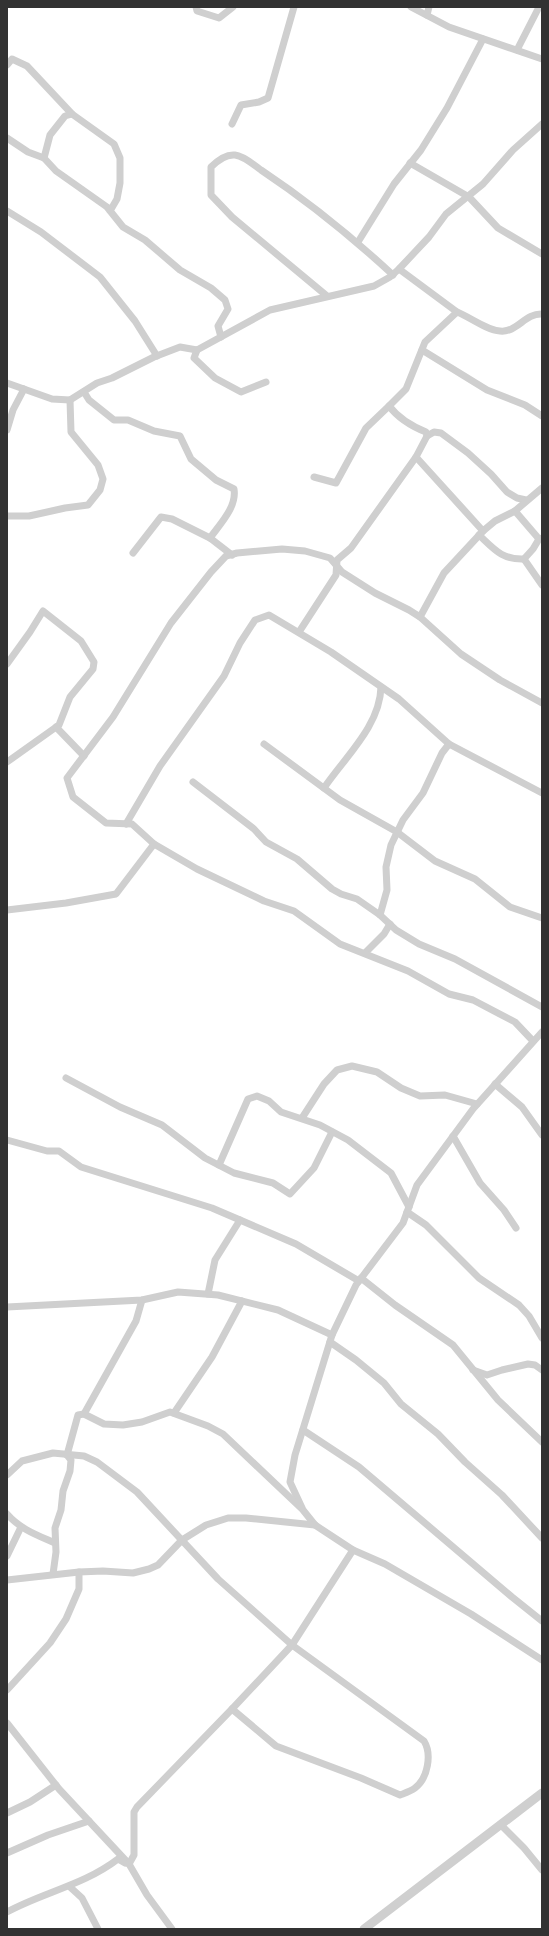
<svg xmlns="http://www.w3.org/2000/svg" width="549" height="1936" viewBox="0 0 549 1936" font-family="Raleway,sans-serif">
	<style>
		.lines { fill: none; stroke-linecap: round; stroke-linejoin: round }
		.minor { stroke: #cfcfcf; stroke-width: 7 }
		.tertiary { stroke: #cfcfcf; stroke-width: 9 }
	</style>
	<rect width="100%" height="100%" fill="#fff"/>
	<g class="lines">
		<!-- minor -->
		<g class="minor">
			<polyline points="196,7 197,11 219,18 233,7"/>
			<polyline points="411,7 449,27 542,59"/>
			<polyline points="427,15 429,7"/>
			<polyline points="517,50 539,7"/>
			<polyline points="7,65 12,59 27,66 72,114"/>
			<polyline points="232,124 241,105 259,102 268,98 294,7"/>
			<polyline points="7,138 28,152 44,158"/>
			<polyline points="410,163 469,197 498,228 542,254"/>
			<polyline points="7,211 41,232 100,277 135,321 157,356"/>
			<polyline points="110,211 117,199 120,183 120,158 114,144 72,114 65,116 50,135 44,158 56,171 107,207 123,227 145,240 180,270 211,288 225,300 228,309 218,326 221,337"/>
			<polyline points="358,242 394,184 421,150 447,108 483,39"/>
			<polyline points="399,269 457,312"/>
			<path d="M327,296L232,217L211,195V167C217,161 226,154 235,155C244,156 254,165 261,170C309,202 351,236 393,275"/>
			<polyline points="197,350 194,358 215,378 241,392 266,382"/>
			<polyline points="422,350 487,390 525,405 542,416"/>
			<polyline points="7,383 52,399 70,400 97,383 112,378 154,357 180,347 197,350 270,310 374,286 390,277 399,269 429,237 446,214 483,184 513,150 542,124"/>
			<path d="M84,392L89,400L114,420H128L154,431L180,436L191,459L216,480L234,489C237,507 220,524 210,538L232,555"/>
			<polyline points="7,430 13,410 24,389"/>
			<polyline points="427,436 434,432 441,433 468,453 491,474 507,492 517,498 526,500"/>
			<polyline points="416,457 483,531 495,521 515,511 542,488"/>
			<polyline points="314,477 336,483 366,428 389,406"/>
			<polyline points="515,511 539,539 542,538"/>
			<polyline points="7,516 29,516 65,508 88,505 100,490 103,479 98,465 71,432 70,400"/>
			<path d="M479,535C494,549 502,560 524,559"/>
			<polyline points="539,539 533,549 524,559 542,585"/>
			<polyline points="133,553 161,517 172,519 210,538"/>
			<polyline points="420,617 444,573 483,531"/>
			<path d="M299,632L336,575L337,560L351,548L416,457L427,436L426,432C411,426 399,419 389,406L406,389L425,342L457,312C470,317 486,330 500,331C517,333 525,313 542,314"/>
			<polyline points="7,664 30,632 43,611 81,641 94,662 93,669 70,697 59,725 7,762"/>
			<polyline points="56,727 84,756"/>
			<polyline points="264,744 340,800 397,832 435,861 475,879 510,907 542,918"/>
			<polyline points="193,782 254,829 266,842 297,859 332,889 341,894 357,899 380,915 396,930 419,944 455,959 542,1007"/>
			<path d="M324,788C345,757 380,726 381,687"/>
			<polyline points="126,824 160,766 224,676 240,643 255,620 269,615 331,652 399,699 449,744 542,793"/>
			<polyline points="7,910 66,903 116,894 154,844"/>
			<polyline points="380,915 387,890 386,867 391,845 403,820 423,793 442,753 449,744"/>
			<polyline points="365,953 384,934 390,924"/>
			<polyline points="542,1032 473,1109 417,1185 403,1223 356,1285 332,1335 295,1455 290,1482 303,1510 315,1525 353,1550 385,1564 471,1614 542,1660"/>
			<polyline points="533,1041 515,1022 473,1000 449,994 408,971 340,944 294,911 264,901 197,869 154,844 132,824 106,823 73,797 67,778 113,717 171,623 211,572 226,556 237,553 282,549 305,551 330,558 342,572 375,593 409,610 420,617 461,654 500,680 542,703"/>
			<polyline points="66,1078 120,1107 162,1125 205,1158 234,1173 273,1183 290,1194 314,1168 332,1132"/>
			<polyline points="495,1084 522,1107 542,1135"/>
			<polyline points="302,1118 324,1084 337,1070 352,1066 377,1072 401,1088 420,1096 445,1095 477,1104"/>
			<polyline points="453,1136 480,1183 504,1210 516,1228"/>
			<polyline points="7,1140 47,1151 59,1151 81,1167 212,1208 296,1244 359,1281"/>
			<polyline points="219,1165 248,1099 257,1096 269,1101 281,1112 320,1125 348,1140 391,1173 409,1207"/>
			<polyline points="407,1212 426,1225 479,1278 519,1305 529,1316 542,1338"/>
			<polyline points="361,1278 395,1305 453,1345 498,1400 542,1442"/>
			<polyline points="208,1294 215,1260 240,1220"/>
			<polyline points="7,1307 142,1300 178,1292 218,1295 278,1310 332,1335"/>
			<polyline points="330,1342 356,1360 384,1383 401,1404 438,1434 465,1462 502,1495 542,1538"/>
			<polyline points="473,1370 487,1375 502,1370 528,1364 535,1365 542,1370"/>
			<polyline points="174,1413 212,1357 242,1301"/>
			<polyline points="84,1414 136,1321 142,1300"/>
			<polyline points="303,1430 359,1467 512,1597 542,1621"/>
			<polyline points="67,1455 78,1415 84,1414 104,1424 123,1425 142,1422 170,1412 208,1426 223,1434 301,1508"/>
			<path d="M7,1475L22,1461L53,1453L84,1456L97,1462L137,1492L218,1579L292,1645L424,1741C432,1754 428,1778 415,1788C411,1791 405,1793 400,1795L361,1778L276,1746L232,1709"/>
			<path d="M7,1514C20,1529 37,1535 55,1543"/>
			<polyline points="7,1556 21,1527"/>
			<polyline points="53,1574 56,1552 55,1528 61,1510 63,1491 70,1471 71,1460 67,1455"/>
			<polyline points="7,1580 79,1572 103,1571 133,1573 149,1569 158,1565 182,1540 206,1525 228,1518 246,1518 315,1525"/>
			<polyline points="7,1690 50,1643 66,1619 79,1589 79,1572"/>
			<polyline points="7,1723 59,1789 129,1864"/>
			<polyline points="7,1813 30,1802 56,1785"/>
			<polyline points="501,1825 524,1848 542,1870"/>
			<polyline points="7,1853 48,1835 89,1821"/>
			<polyline points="70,1887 82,1898 98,1929"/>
			<path d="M7,1912C44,1892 84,1885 118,1859L125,1863"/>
			<polyline points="172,1929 147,1895 129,1864 134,1855 134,1812 137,1807 232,1709 292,1645 353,1550"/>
		</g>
		<!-- tertiary -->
		<polyline class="tertiary" points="364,1929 542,1793"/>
	</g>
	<!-- border -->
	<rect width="549" height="1936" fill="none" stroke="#323232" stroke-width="16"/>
</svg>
